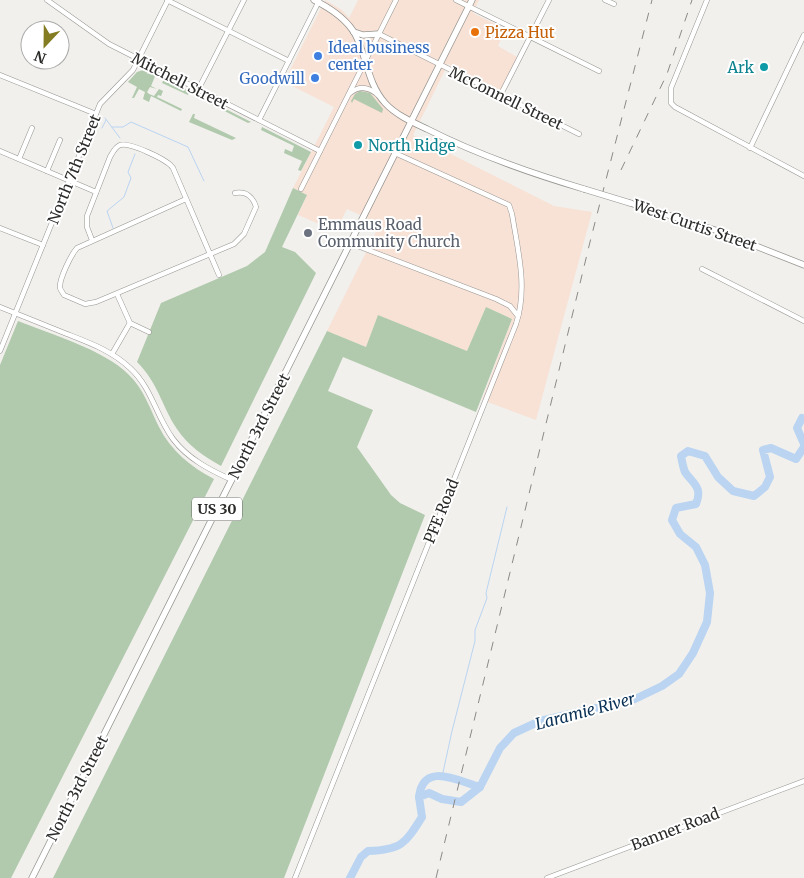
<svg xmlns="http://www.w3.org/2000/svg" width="804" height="878" viewBox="0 0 804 878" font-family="Merriweather,serif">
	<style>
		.commercial { fill: #f8e1d5 }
		.green { fill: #b1c9ac }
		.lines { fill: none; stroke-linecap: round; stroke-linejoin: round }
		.stream { stroke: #bad4f1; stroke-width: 1 }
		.river { stroke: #bad4f1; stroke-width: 8 }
		.minor-casing { stroke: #969591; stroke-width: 5.5 }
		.major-casing { stroke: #969591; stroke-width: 7 }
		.minor { stroke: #fff; stroke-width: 4.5 }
		.major { stroke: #fff; stroke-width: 5.5 }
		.rail { stroke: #8b8a88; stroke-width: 1; stroke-dasharray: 9 9; stroke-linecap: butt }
		.major-bridge-casing { stroke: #969591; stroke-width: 7; stroke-linecap: butt }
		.major-bridge { stroke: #fff; stroke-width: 5.5 }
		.food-dot { fill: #e8710a; stroke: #fff; stroke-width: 2 }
		.shop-dot { fill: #3f7fe0; stroke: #fff; stroke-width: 2 }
		.culture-dot { fill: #0f9aa8; stroke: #fff; stroke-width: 2 }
		.worship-dot { fill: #6b7280; stroke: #fff; stroke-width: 2 }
		.labels { text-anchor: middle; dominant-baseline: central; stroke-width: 4; stroke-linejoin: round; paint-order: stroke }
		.shield { fill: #fff; stroke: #6b6b69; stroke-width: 1 }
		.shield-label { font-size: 14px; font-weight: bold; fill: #2b2b29 }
		.food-label { font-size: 15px; fill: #c56008; stroke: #fff; text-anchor: start }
		.shop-label { font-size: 15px; fill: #366cbe; stroke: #fff; text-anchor: start }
		.culture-label { font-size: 15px; fill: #0d838f; stroke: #fff; text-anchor: end }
		.street-label { font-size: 15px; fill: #2b2b29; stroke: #fff }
		.worship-label { font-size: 15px; fill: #5b616d; stroke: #fff; text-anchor: start }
		.water-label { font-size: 16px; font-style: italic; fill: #093055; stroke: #fff }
	</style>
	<rect width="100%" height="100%" fill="#f1f0ed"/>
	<!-- commercial -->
	<polygon class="commercial" points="325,0 342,10 349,18 358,0 479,0 473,13 505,29 498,46 517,57 501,93 448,64 413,135 554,206 592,212 536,420 482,400 512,319 486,307 467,351 378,315 366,347 327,331 380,224 347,209 336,231 298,215 307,195 293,188 334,107 284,82"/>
	<!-- green -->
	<g class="green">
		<polygon points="146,69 148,70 147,73 148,74 150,71 156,74 151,86 157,89 150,87 147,92 149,94 154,96 159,89 163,91 161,96 158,95 157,97 182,109 181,111 151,96 149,102 143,99 145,92 139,89 134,98 132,98 137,87 128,82 137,72"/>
		<polygon points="164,79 190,91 188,95 162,83"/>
		<polygon points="360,91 370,93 383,109 382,113 354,99 352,103 351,101 355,94"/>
		<polygon points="202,97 251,122 248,123 201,99"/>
		<polygon points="193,114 195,114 194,118 236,138 232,140 189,122"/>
		<polygon points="262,127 311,152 301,171 298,170 302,161 284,153 285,149 292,152 294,146 261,130"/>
		<path d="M293,188L307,195L282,247L295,252L316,273L221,466C204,456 188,446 177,429C161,405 159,384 137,362L161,303L247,266L265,252Z"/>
		<polygon points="486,307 512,319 476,412 343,357 328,391 373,410 357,447 391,495 400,503 425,515 284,878 53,878 327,331 366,347 378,315 467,351"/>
		<path d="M18,321C51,334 104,350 128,374C144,389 150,409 159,427C171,451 191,467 214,479L11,878H0V365Z"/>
	</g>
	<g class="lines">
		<!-- stream -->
		<g class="stream">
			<polyline points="105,118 120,138"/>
			<polyline points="112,127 123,127 131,122 188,147 204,181"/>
			<polyline points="102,128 106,120"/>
			<polyline points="113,228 107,211 124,197 131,178 128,172 135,154"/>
			<polyline points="442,777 452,731 475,641 475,630 487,598 486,593 507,507"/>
		</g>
		<!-- river -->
		<g class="river">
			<polyline points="804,419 802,418 797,428 804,444"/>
			<path d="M419,797C423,761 458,781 480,787"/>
			<path d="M350,878L361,857L368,851C401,850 405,844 422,817L419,797L429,793L442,799L461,802L480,787L500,748L514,733L540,721L635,699L662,686L679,674L693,653L707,622L710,593L705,565L696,547L680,534L672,520L676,508L696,504C703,487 693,484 685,472C683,467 682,461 681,456L688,451L705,456L718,477L733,491L754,496L765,487L770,477L763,450L771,448L796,459L804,447"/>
		</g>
		<!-- minor casing -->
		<g class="minor-casing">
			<g id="minor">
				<polyline points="47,0 109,44 320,151"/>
				<polyline points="167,0 289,61"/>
				<polyline points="456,0 599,71"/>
				<polyline points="605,0 614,4"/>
				<polyline points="707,0 671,88 671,103 675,107 804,176"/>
				<polyline points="379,34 579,134"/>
				<polyline points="0,75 96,114"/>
				<polyline points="198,90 244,0"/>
				<path d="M350,93C360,85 369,87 378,95"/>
				<polyline points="500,96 549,0"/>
				<polyline points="259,120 319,1"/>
				<polyline points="750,148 804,35"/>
				<polyline points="0,151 96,192"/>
				<polyline points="19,159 32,128"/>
				<polyline points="47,171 60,140"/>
				<polyline points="301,189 396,0"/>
				<path d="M186,199L77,248C71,255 59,279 60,288C61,291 63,293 64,295L85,304L96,302L234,244L244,234L256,207C253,197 246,191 235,193"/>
				<polyline points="0,228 43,245"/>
				<path d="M92,240L87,227V216L110,157C113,152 115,147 120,145C130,142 168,160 173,168L219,275"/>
				<polyline points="350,243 496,299 510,306 518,316"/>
				<polyline points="702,269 804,321"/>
				<polyline points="117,294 130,323 149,332"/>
				<path d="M0,307C22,316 45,325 67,334C90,343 112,351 130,368C152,388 156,416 173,439C188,459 210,470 232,480"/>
				<polyline points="0,351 100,104 133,70 168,0"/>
				<polyline points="112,354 130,323"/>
				<path d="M295,878L516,324C528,288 518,251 512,214L509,205L395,153"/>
				<polyline points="547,878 804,781"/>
			</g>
		</g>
		<!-- major casing -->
		<g class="major-casing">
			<g id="major">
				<path d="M314,0C330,8 346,18 355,34C367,56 367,83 385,103C396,115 412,122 427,129C478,155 530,173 584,189"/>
				<polyline points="354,32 363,35 379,34"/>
				<polyline points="630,203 715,230 804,265"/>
				<polyline points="32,878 472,0"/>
			</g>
		</g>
		<!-- minor -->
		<use href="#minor" class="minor"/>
		<!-- major -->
		<use href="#major" class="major"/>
		<!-- rail -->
		<g class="rail">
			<polyline points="621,170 667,74 692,0"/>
			<polyline points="436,878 590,242 652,0"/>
		</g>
		<!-- major-bridge casing -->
		<g class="major-bridge-casing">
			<polyline id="major-bridge" points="584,189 630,203"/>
		</g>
		<!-- major-bridge -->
		<use href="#major-bridge" class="major-bridge"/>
	</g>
	<!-- markers -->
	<circle class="food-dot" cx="475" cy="32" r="5"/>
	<g class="shop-dot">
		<circle cx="318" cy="56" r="5"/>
		<circle cx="315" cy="78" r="5"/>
	</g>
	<g class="culture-dot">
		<circle cx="764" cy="67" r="5"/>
		<circle cx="358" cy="145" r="5"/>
	</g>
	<circle class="worship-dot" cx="308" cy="233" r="5"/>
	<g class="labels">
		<!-- shield labels -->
		<rect class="shield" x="192" y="497.5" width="50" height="23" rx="4"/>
		<g class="shield-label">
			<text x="217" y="509">US 30</text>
		</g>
		<!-- food labels -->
		<g class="food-label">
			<text x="485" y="32">Pizza Hut</text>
		</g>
		<!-- shop labels -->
		<g class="shop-label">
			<text x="328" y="47">Ideal business<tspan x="328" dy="17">center</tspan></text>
			<text x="305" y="78" text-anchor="end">Goodwill</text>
		</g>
		<!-- culture labels -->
		<g class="culture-label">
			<text x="754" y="67">Ark</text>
			<text x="368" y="145" text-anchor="start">North Ridge</text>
		</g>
		<!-- street labels -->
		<g class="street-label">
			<text transform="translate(180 81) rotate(27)">Mitchell Street</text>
			<text transform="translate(506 98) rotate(26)">McConnell Street</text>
			<text transform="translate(74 169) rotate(-68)">North 7th Street</text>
			<text transform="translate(695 225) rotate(19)">West Curtis Street</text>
			<text transform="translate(259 426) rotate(-63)">North 3rd Street</text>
			<text transform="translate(441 511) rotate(-68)">PFE Road</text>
			<text transform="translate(77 788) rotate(-63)">North 3rd Street</text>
			<text transform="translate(675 829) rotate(-21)">Banner Road</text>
		</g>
		<!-- worship labels -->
		<g class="worship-label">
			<text x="318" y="224">Emmaus Road<tspan x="318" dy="17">Community Church</tspan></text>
		</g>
		<!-- water labels -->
		<g class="water-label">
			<text transform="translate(585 711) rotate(-15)">Laramie River</text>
		</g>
	</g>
	<!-- north arrow -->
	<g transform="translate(45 45) rotate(202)"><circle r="24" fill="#ffffff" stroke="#aaaaa9"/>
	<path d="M0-4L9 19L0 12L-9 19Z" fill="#847c22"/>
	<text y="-8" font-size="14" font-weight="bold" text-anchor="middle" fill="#2b2b29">N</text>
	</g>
</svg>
